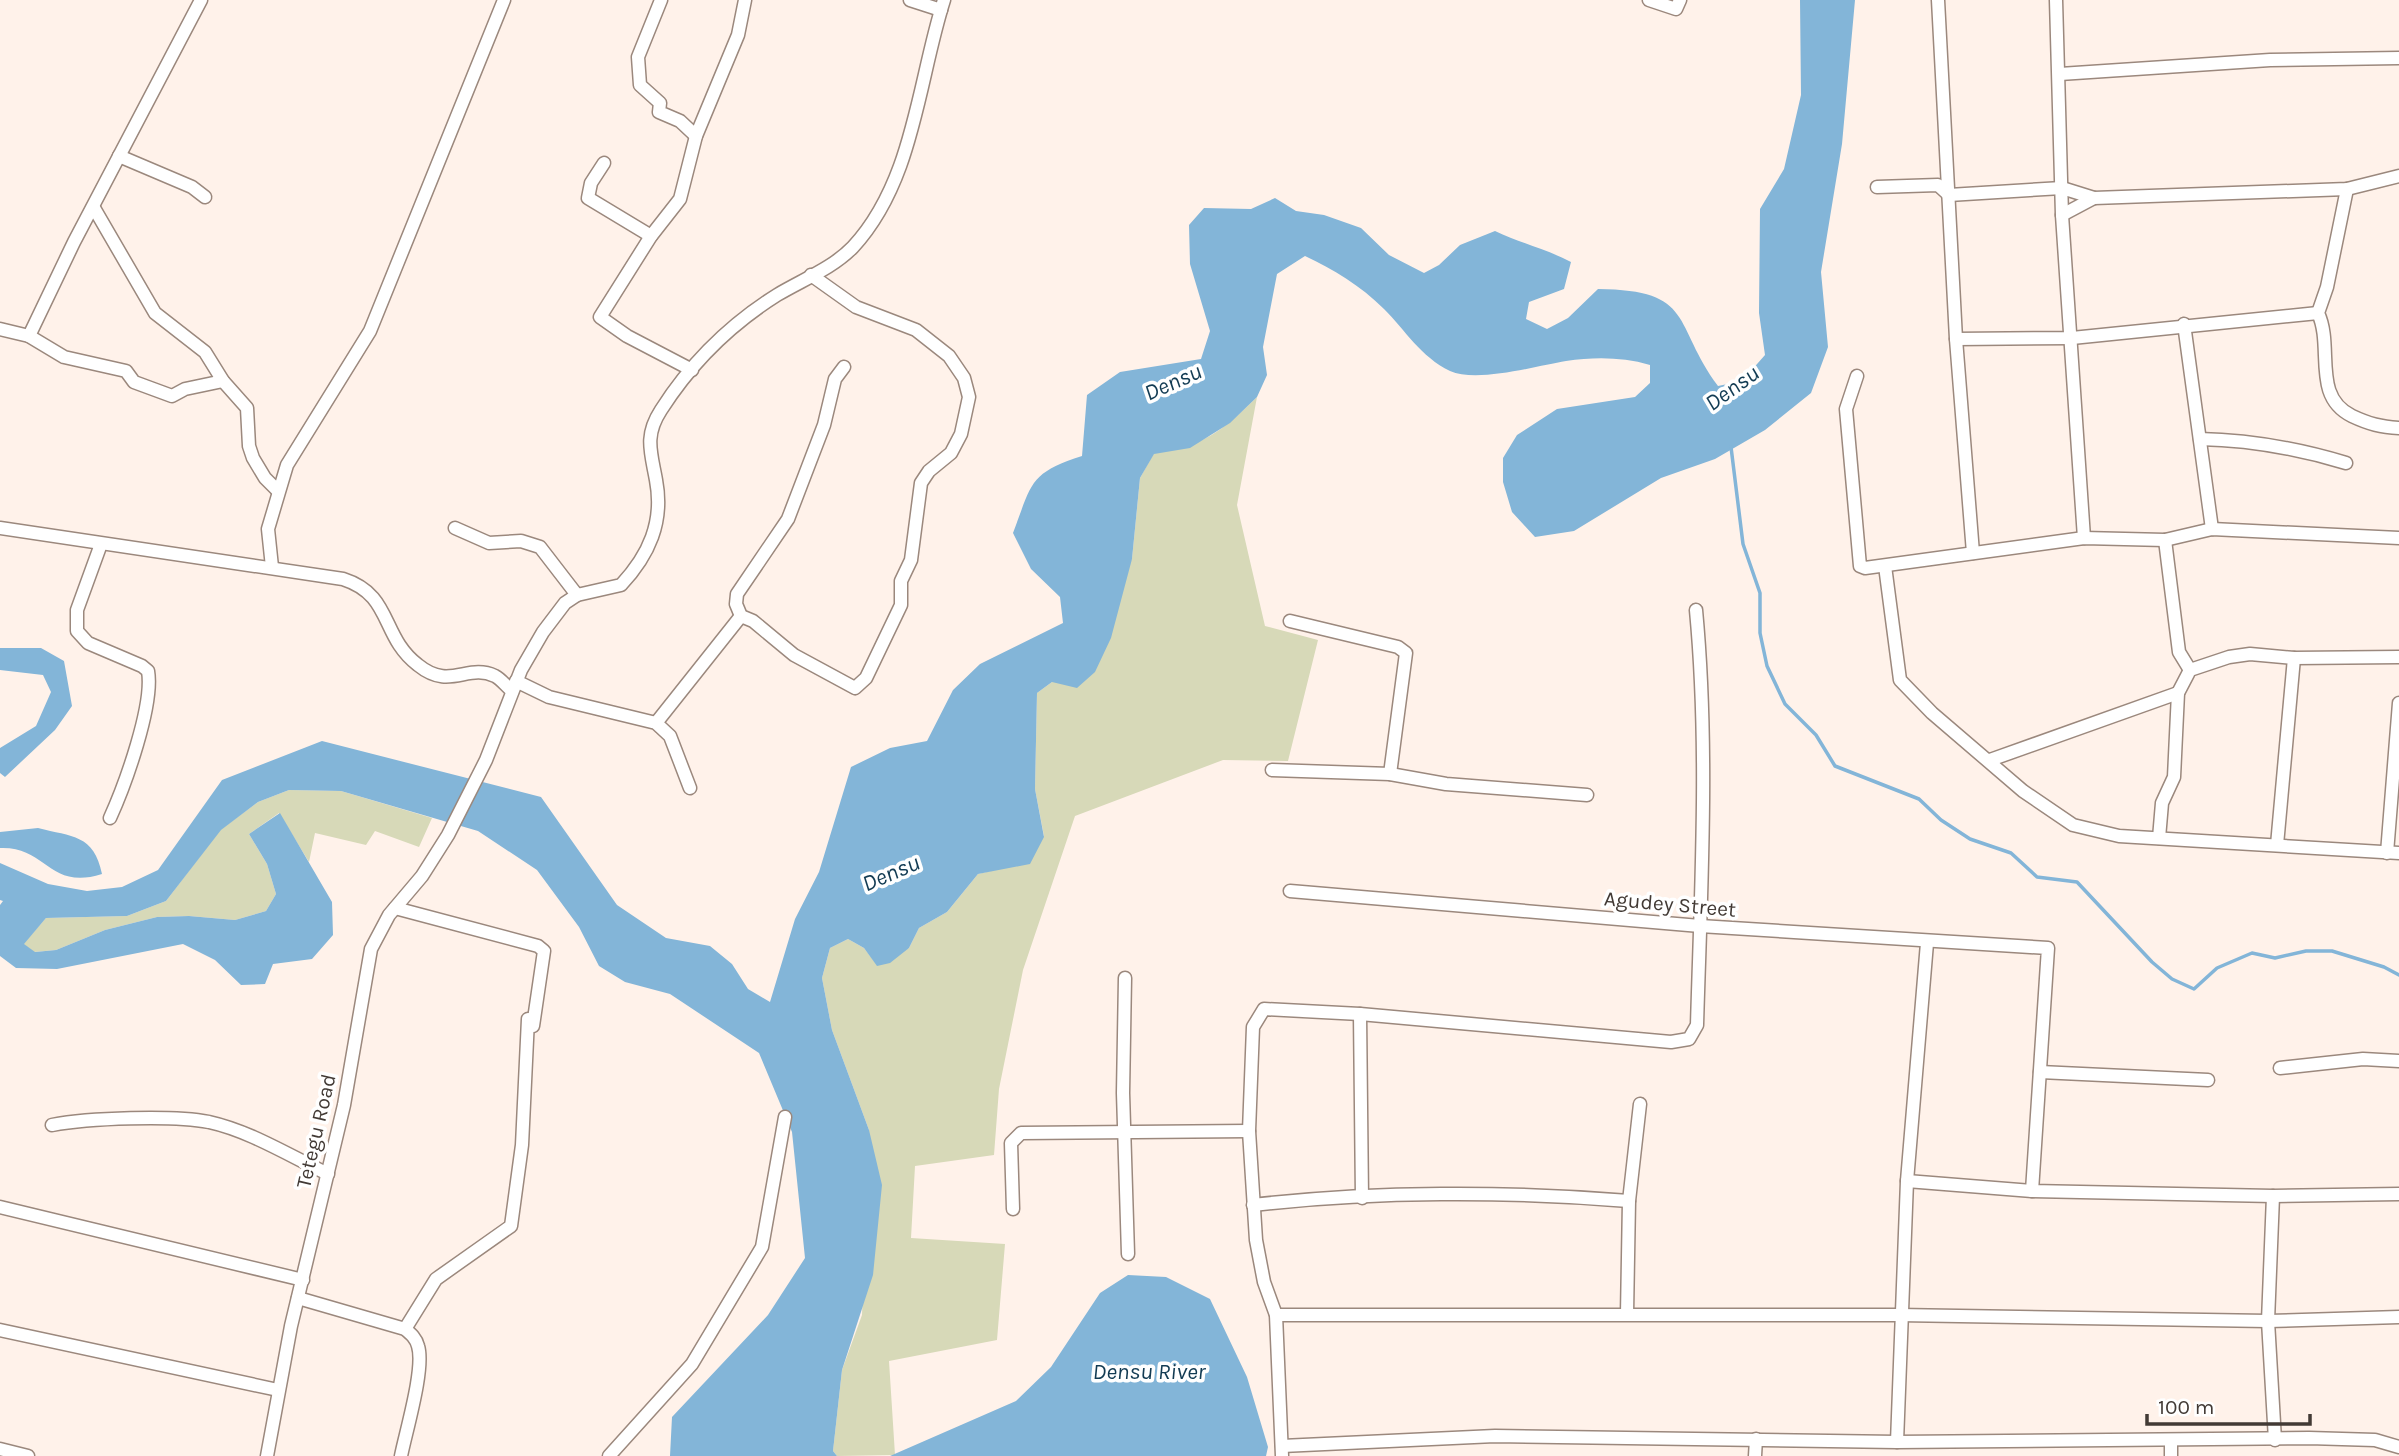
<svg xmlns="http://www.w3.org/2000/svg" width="2399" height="1456" viewBox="0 0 2399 1456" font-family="Karla,sans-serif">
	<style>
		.green { fill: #d7d9b8 }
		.water { fill: #83b5d8 }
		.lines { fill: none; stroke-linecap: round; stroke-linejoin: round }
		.stream { stroke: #83b5d8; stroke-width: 3.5 }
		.street-casing { stroke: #9b887d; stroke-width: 15 }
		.street { stroke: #fff; stroke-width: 12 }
		.labels { text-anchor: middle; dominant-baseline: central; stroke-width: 7; stroke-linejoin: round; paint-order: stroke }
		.street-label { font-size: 21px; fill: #423a35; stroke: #fff }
		.water-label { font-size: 23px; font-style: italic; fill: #123b53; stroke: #fff }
	</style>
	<rect width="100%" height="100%" fill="#fff2ea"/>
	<!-- green -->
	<g class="green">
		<path d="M1257,397L1237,505L1265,626L1318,640L1288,761L1223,760L1075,816L1023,970L999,1089L994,1155L915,1166L911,1238L1005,1244L997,1340L889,1361L895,1455L837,1456L833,1451L842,1370L862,1315L869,1130L832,1030L822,978L830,948L848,939L864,948L877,965L909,948L919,928L947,912L978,874L999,869L1044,836L1035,789L1037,693L1052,682L1132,559L1140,478L1154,453C1204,446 1221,432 1257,397Z"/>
		<polygon points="289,790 341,791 432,818 419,847 375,831 366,845 315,833 309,862 279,813 249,834 267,864 276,894 266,911 235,920 189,916 157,917 105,930 56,950 34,952 23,944 46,918 127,916 166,901 220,830 258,802"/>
	</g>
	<!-- water -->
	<g class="water">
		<path d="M1800,0H1855L1842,144L1821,272L1828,347L1811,393L1765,430L1715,459L1661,478L1574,531L1535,537L1512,512L1503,482V458L1517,435L1557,409L1635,397L1650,383V365C1622,357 1595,357 1566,361C1536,366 1477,383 1450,371C1421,357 1405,330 1384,309C1360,285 1334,270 1305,256L1277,274L1263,347L1267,375L1257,397L1230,423L1190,448L1154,454L1140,478L1132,559L1111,638L1095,672L1077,688L1052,682L1037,693L1035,789L1044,837L1030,864L978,874L947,912L919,928L909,948L890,963L877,966L864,948L848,939L830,948L822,978L832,1030L869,1130L882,1185L873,1275L842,1370L833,1451L837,1456H670L672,1417L768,1315L805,1258L792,1132L759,1053L670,994L625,982L599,966L579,927L537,870L478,831L341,791L289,790L258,802L221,830L166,901L127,916L46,918L24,944L35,952L56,950L105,930L157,917L189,916L235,920L266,911L276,894L267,864L249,834L280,813L332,902L333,935L312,959L273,964L265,984L241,985L215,960L183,944L57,969L16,968L0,956V905L3,901L0,900V863L48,884L87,891L122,887L158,870L222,780L322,741L541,797L617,905L666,938L710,946L732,964L748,989L770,1002L795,919L819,872L851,767L890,748L927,741L953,690L980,664L1063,623L1060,597L1031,569L1013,533C1032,483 1029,473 1082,456L1087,395L1120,372L1201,359L1210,331L1190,264L1189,225L1204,208L1251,209L1275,198L1296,211L1324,215L1361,228L1389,255L1424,273L1439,265L1460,245L1495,231C1520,243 1546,249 1571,262L1564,289L1529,302L1526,319L1547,329L1568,318L1598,289C1696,290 1672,324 1718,386L1742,381L1765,355L1759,313L1760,209L1784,169L1801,95Z"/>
		<polygon points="0,648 41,648 64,661 72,706 55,730 5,777 0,773 0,748 36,726 51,692 43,675 0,670"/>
		<path d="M38,828C72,837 94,834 102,874C49,891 47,846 0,848V832Z"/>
		<polygon points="1128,1275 1166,1277 1210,1299 1247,1377 1268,1447 1266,1456 890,1456 1016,1401 1051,1367 1100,1293"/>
	</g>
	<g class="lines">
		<!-- stream -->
		<polyline class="stream" points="1731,447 1743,544 1760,593 1760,633 1767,666 1785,704 1816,735 1835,766 1919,799 1941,820 1970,839 2011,853 2037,877 2077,882 2152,962 2172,979 2194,989 2217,968 2252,953 2275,958 2306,951 2332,951 2384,967 2399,975"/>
		<!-- street casing -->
		<g class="street-casing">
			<g id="street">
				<polyline points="661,0 638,57 640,85 660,103 659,112 680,121 696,136"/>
				<polyline points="910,0 941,10"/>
				<polyline points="1649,0 1676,9 1680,0"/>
				<polyline points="1938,0 1956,339 1973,553"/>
				<polyline points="2056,0 2062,215 2084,538"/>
				<polyline points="2060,74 2270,60 2399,58"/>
				<polyline points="119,156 192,187 205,197"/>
				<polyline points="604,163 591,183 588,198 651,236"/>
				<polyline points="1877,187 1938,185 1949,195 2062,188 2094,198"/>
				<path d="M2347,189L2327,287L2318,313C2334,347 2311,396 2352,416C2369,424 2381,427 2399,428"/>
				<polyline points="94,208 155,313 205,352 223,381 247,408 249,446 253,458 265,478 278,491"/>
				<polyline points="2062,215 2094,198 2347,189 2399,176"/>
				<polyline points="811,275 856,307 916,330 949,356 964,378 969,397 961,434 951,453 929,471 921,483 911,560 901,581 901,605 866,678 855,688 794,655 753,621 741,616 736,604 737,594 788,519 824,425 835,379 844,367"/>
				<polyline points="2184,324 2212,529"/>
				<polyline points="0,329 29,336 64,357 126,371 134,382 172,396 185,389 223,381"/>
				<polyline points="29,336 74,242 201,0"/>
				<polyline points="1956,339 2072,338 2318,313"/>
				<polyline points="692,370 627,336 600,317 651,236 680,199 696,136 738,35 745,0"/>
				<polyline points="1857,376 1846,409 1860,566 1865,568 2084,538 2165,540 2212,529 2399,538"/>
				<path d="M2200,439C2251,440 2296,448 2346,463"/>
				<path d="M0,528L343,579C393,595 380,636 418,665C450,691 467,663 495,676C501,679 506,686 511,690"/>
				<polyline points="455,528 489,543 521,541 540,547 577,595"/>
				<polyline points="2165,540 2179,652 2190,670"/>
				<path d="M101,544L77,610V631L88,643L142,666L148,671C154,705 125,785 110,818"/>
				<polyline points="1885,566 1900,680 1932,713 2023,791 2073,825 2119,836 2399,853"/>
				<polyline points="272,567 268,529 287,465 370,331 504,0"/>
				<polyline points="1290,621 1398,647 1406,653 1390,774"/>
				<polyline points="516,681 549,697 656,723 670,736 690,788"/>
				<polyline points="656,723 741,616"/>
				<polyline points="1990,760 2178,693"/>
				<polyline points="1272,770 1390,774 1446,784 1587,795"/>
				<polyline points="2159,838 2162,803 2174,777 2178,693 2190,670 2229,657 2250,654 2294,658 2399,657"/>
				<polyline points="2277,845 2294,658"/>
				<polyline points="2387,853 2399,703"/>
				<polyline points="1290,891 1700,926 2048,948 2032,1191"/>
				<polyline points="395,908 538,946 544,951 533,1026"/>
				<polyline points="1125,978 1123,1093 1128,1254"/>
				<polyline points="1360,1014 1362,1198"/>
				<polyline points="2280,1068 2363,1059 2399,1061"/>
				<polyline points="2040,1072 2208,1080"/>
				<path d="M52,1125C88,1118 173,1115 209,1122C250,1131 290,1156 328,1174"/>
				<polyline points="1907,1181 2032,1191 2273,1196 2399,1194"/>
				<polyline points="2273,1196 2268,1321 2275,1440"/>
				<path d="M1253,1205C1373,1191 1509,1191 1629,1201"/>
				<polyline points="0,1207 303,1280"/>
				<polyline points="1013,1209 1011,1143 1021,1133 1249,1131"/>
				<path d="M298,1298L405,1329C411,1334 416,1338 418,1346C425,1368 406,1431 401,1456"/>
				<polyline points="1627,1314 1629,1201 1640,1104"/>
				<polyline points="1276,1315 1899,1315 2268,1321 2399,1317"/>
				<polyline points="405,1329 436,1279 511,1226 522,1145 528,1019"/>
				<polyline points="0,1330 278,1390"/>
				<polyline points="1897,1442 1907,1181 1927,943"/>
				<polyline points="2171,1442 2171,1456"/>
				<polyline points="1282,1446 1495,1436 1897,1442 2309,1438 2375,1440 2399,1447"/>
				<polyline points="0,1449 28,1456"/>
				<path d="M267,1456L291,1326L344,1105L371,949L389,915L422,876L448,835L486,760L521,670L543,632L565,603L577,595L621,585C649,555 664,522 656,480C651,452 644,436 661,410C691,363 731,324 777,295C802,280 833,268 853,247C914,181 918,81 944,0"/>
				<polyline points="609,1456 692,1364 762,1247 785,1117"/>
				<path d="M1282,1456L1276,1315L1264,1282L1256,1240L1249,1131L1253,1027L1264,1009L1360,1014L1671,1042L1689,1039L1697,1025C1701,887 1709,748 1696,610"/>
				<polyline points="1755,1456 1756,1439"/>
			</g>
		</g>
		<!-- street -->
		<use href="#street" class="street"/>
	</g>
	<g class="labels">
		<!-- street labels -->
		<g class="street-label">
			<text transform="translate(1670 904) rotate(5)">Agudey Street</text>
			<text transform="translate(316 1131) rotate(-77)">Tetegu Road</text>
		</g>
		<!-- water labels -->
		<g class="water-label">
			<text transform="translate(1173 382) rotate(-24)">Densu</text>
			<text transform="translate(1732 388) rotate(-36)">Densu</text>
			<text transform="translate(891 873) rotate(-23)">Densu</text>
			<text x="1149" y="1371">Densu River</text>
		</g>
	</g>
	<!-- scale -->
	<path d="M2147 1414v10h163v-10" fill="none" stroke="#423a35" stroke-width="3.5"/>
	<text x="2158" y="1414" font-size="21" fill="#423a35" stroke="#ffffff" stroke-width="5" paint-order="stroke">100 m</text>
</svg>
